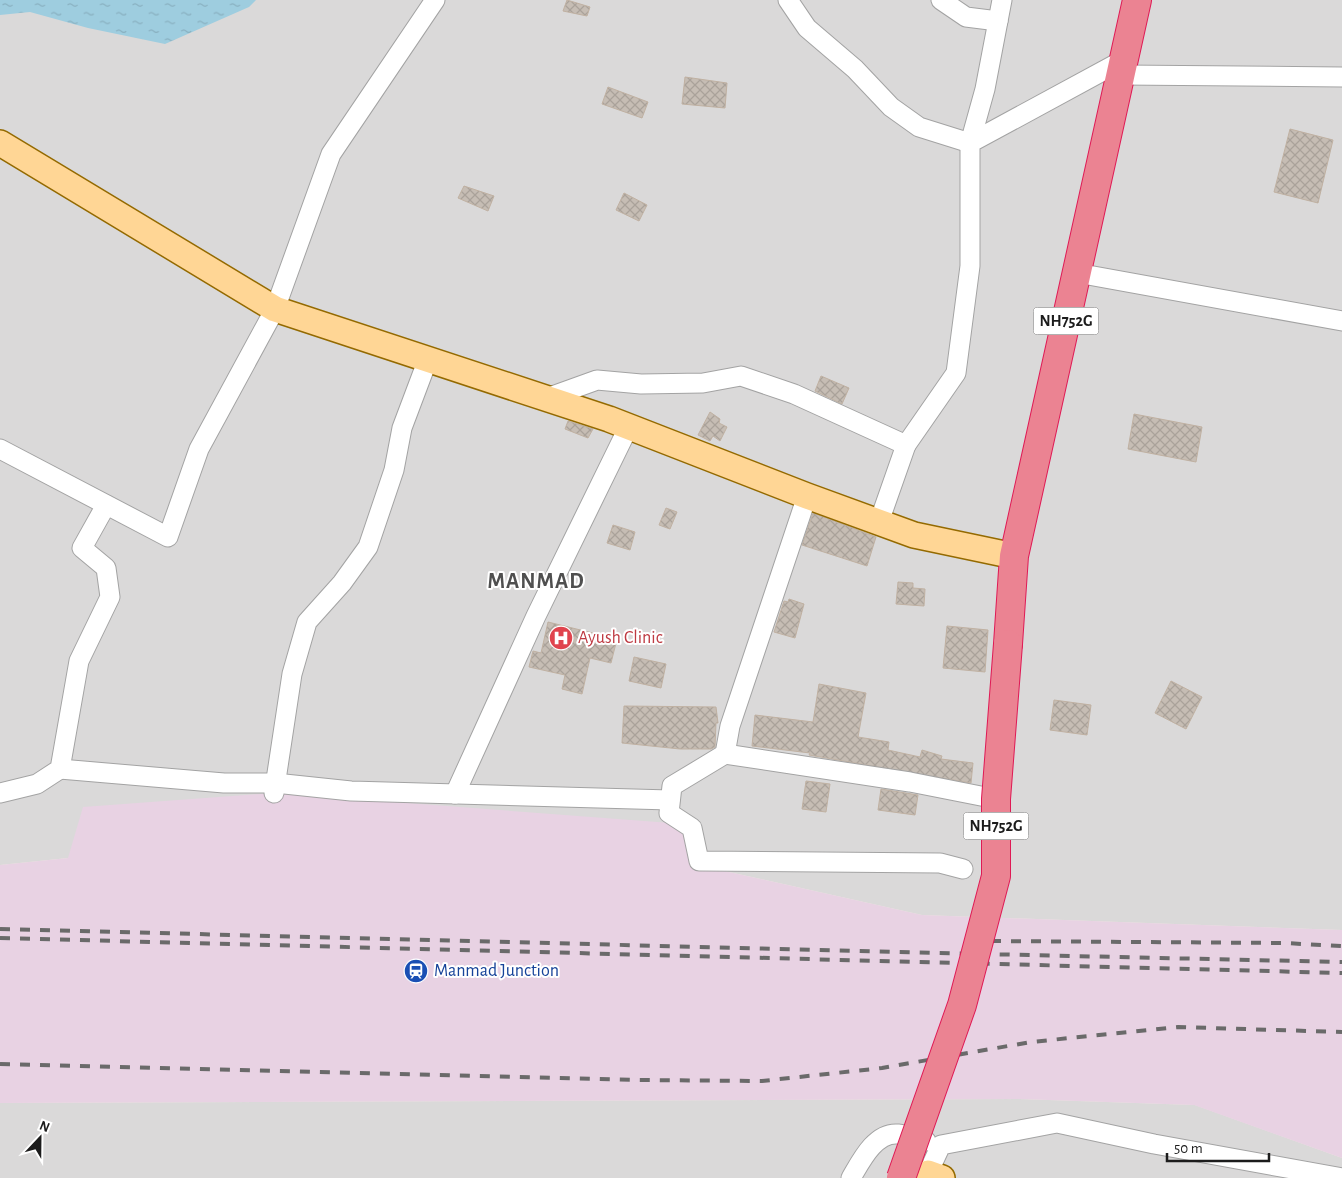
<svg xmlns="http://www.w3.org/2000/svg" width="1342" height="1178" viewBox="0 0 1342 1178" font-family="'Alegreya Sans',sans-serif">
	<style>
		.residential { fill: #dad9d9 }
		.railway { fill: #e8d2e3 }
		.water { fill: url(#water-ripples) }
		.building { fill: url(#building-cross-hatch); stroke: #c0b1a2 }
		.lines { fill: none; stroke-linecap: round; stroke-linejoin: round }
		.minor-casing { stroke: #a3a3a3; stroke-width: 21 }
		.major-casing { stroke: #946a00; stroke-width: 28 }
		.highway-casing { stroke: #df1a55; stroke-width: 30 }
		.minor { stroke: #fff; stroke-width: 19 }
		.major { stroke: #ffd695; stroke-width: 25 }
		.highway { stroke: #eb8392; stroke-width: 28 }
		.rail { stroke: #6a6a6a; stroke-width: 4; stroke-dasharray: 10 10; stroke-linecap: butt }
		.highway-bridge-casing { stroke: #df1a55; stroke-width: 30; stroke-linecap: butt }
		.highway-bridge { stroke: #eb8392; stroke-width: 28 }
		.labels { text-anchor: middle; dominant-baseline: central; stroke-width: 4; stroke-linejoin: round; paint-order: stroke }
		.shield { fill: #fff; stroke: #606060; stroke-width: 1 }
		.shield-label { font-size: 16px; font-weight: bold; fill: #1c1c1c }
		.health-label { font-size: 18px; fill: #be3a42; stroke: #fff; text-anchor: start }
		.transit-label { font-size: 18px; fill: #164399; stroke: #fff; text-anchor: start }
		.district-label { font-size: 22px; font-weight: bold; letter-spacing: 1px; fill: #4f4f4f; stroke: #fff }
	</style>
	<defs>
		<pattern id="water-ripples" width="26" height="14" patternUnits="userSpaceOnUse" patternTransform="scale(1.25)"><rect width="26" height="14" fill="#9ecddf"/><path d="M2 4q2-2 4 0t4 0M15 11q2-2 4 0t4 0" fill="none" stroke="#88afbf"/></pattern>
		<pattern id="building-cross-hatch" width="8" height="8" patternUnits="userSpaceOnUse" patternTransform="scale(1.25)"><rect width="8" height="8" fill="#c6bdb4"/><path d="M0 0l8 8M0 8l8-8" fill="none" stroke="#aaa29a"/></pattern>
	</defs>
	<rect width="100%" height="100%" fill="#eeeae1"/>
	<!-- residential -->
	<g class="residential">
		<polygon points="0,0 1342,0 1342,930 922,915 693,864 68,858 0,865"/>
		<polygon points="1019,1099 1195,1105 1342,1158 1342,1178 0,1178 0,1103"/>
	</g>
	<!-- railway -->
	<polygon class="railway" points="274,793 684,824 693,864 922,915 1342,930 1342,1158 1194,1105 1019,1099 0,1103 0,865 68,858 83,807"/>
	<!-- water -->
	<polygon class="water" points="0,0 256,0 249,7 165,44 88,28 30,12 0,15"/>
	<!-- building -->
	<g class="building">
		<polygon points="567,0 590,7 587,16 563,11"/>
		<polygon points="685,77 727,83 725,108 682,104"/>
		<polygon points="608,87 648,102 642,118 602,104"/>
		<polygon points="1290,129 1333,140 1318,203 1274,192"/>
		<polygon points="464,186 494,196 488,211 458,198"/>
		<polygon points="624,193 647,205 639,221 616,210"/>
		<polygon points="821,376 849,388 842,404 815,391"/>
		<polygon points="710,412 720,419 719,423 727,427 720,441 713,436 710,441 698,435"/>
		<polygon points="1134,414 1202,427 1196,462 1128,449"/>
		<polygon points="568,421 593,429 588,438 565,429"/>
		<polygon points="666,508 677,512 670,529 659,525"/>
		<polygon points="813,513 876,537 867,566 802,545"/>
		<polygon points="613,525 635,532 630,550 607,543"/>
		<polygon points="898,582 913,583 913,588 925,589 924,606 896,604"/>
		<polygon points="789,599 804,604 795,638 774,632 784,601 788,602"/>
		<polygon points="548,622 617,639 611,663 590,658 582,694 562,689 565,675 529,667 533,651 541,653"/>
		<polygon points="947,626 988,630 985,672 943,668"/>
		<polygon points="634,657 666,664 661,688 629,681"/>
		<polygon points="1171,681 1202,697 1186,729 1155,713"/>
		<polygon points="819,684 866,693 858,737 889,742 888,750 920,757 922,750 942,756 941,759 973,763 971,783 809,755 810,753 752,746 755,715 813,722"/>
		<polygon points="1054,700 1091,705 1087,735 1050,730"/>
		<polygon points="624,706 716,707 718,723 716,723 715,747 711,749 680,749 622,743"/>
		<polygon points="806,781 830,784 826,812 802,809"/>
		<polygon points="881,789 918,795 915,815 878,810"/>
	</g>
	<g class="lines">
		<!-- minor casing -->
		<g class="minor-casing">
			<g id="minor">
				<polyline points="788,0 807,28 855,69 891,107 919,127 970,143 985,89 1002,0"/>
				<polyline points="941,0 966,17 998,21"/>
				<polyline points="1121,75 1342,77"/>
				<polyline points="1077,273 1342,321"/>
				<polyline points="547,398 597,380 641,384 703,383 741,376 794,394 906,445 879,522"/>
				<polyline points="906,445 956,373 970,266 970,143 1125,59"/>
				<polyline points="0,449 168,537 199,449 275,309 331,154 435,0"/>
				<polyline points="807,496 730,726 725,754 910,782 996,799"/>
				<polyline points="725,754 672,786 669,813 692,828 699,861 940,863 963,869"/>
				<polyline points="60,769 224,783 275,783 351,791 670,800"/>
				<polyline points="0,793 37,784 60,769 79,661 110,597 106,568 82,548 106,505"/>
				<polyline points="274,793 292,674 307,622 342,583 368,547 394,470 402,428 428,359"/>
				<polyline points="455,794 536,616 629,426"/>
				<polyline points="928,1173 941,1145 1057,1123 1154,1144 1342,1178"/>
				<path d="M851,1178C861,1161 875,1132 898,1134C907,1135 917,1139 926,1141"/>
			</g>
		</g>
		<!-- major casing -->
		<g class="major-casing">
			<g id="major">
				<polyline points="0,143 275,309 609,419 807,496 914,535 1014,556"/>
				<polyline points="919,1178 928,1173 942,1178"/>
			</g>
		</g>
		<!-- highway casing -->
		<g class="highway-casing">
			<polyline id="highway" points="1008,644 1014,556 1137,0"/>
		</g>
		<!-- minor -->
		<use href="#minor" class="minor"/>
		<!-- major -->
		<use href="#major" class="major"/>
		<!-- highway -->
		<use href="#highway" class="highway"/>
		<!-- rail -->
		<g class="rail">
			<polyline points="0,929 937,953 1342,962"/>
			<polyline points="0,938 1342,973"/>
			<polyline points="991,941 1284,943 1342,946"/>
			<polyline points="0,1064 638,1080 762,1081 882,1068 1031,1042 1178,1027 1342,1032"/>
		</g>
		<!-- highway-bridge casing -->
		<g class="highway-bridge-casing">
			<polyline id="highway-bridge" points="901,1178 962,1005 996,876 996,799 1008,644"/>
		</g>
		<!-- highway-bridge -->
		<use href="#highway-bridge" class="highway-bridge"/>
	</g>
	<!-- icons -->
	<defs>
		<g id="hospital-disc" transform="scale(1.25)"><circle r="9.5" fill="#e0444e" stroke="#fff"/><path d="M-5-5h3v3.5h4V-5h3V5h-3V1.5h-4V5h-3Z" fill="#fff"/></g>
		<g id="station-disc" transform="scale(1.25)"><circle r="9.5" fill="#1a4fb4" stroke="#fff"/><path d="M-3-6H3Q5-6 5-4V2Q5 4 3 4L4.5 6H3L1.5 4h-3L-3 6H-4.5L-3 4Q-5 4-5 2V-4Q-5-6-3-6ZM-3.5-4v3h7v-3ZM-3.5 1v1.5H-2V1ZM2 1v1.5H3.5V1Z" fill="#fff"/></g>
	</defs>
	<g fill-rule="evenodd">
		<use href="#hospital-disc" x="561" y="638"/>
		<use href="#station-disc" x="416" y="971"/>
	</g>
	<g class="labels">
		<!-- shield labels -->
		<g class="shield">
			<rect x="1033.5" y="307.5" width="65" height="27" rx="4"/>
			<rect x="963.5" y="812.5" width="65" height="27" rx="4"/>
		</g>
		<g class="shield-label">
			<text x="1066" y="321">NH752G</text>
			<text x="996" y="826">NH752G</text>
		</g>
		<!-- health labels -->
		<g class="health-label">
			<text x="578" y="638">Ayush Clinic</text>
		</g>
		<!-- transit labels -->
		<g class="transit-label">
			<text x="434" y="971">Manmad Junction</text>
		</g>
		<!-- district labels -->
		<g class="district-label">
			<text x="536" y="581">MANMAD</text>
		</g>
	</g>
	<!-- north arrow -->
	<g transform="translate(40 1138) rotate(22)" stroke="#ffffff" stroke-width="4" paint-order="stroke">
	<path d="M0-4L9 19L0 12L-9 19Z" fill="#1c1c1c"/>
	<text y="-8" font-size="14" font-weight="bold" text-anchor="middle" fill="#1c1c1c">N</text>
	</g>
	<!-- scale -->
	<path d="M1167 1153v8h102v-8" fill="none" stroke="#1c1c1c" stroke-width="2.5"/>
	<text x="1174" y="1153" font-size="15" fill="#1c1c1c" stroke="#ffffff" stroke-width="4" paint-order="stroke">50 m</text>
</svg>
